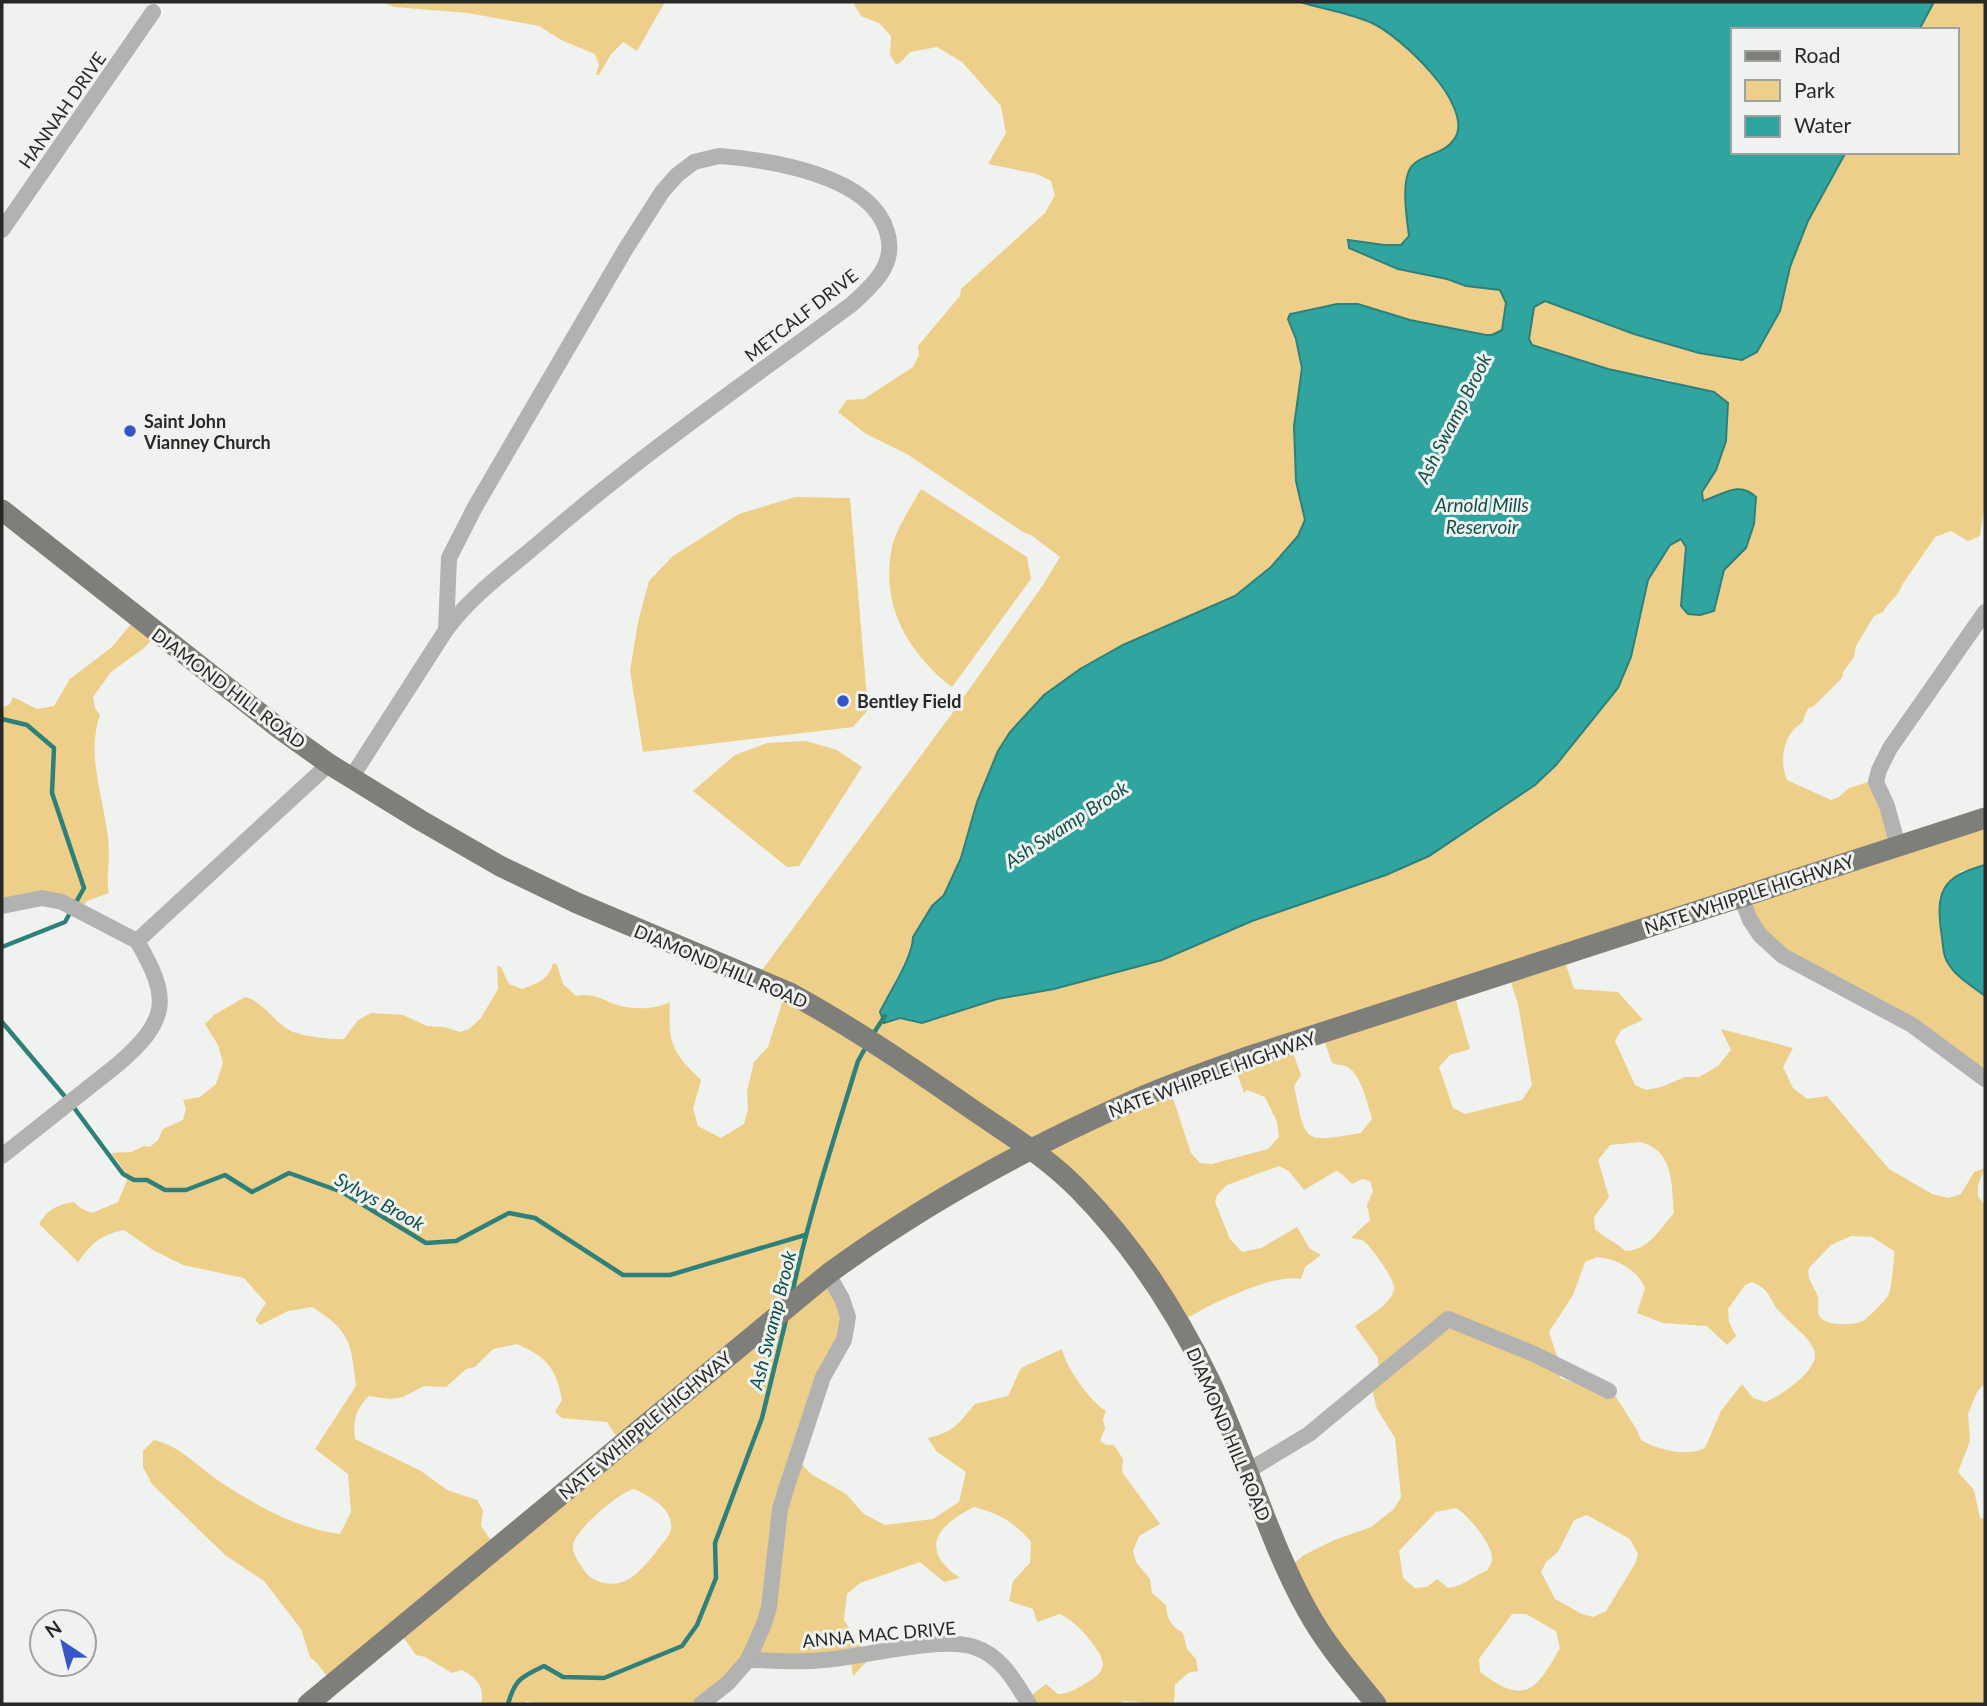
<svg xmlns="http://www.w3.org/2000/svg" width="1987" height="1706" viewBox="0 0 1987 1706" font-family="Lato,sans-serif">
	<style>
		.green { fill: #edcf89; fill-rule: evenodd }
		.water { fill: #30a59f; stroke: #2e807b; stroke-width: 2 }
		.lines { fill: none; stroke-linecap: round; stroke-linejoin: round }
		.stream { stroke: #2e807b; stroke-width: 4.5 }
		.minor { stroke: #b2b2b1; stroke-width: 16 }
		.major { stroke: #7e7e7b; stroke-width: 21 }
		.poi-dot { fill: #3755c7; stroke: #eff2ee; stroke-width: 2.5 }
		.labels { text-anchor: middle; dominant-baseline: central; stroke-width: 6; stroke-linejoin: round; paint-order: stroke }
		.street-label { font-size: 18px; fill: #282927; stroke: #eff2ee }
		.poi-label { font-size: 18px; font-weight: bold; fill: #282927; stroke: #eff2ee; text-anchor: start }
		.water-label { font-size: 19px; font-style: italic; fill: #10514e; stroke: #eff2ee }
	</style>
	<rect width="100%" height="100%" fill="#eff2ee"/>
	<!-- green -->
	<g class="green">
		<polygon points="382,2 665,2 637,51 623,42 611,54 599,75 596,75 599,65 595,54 561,40 539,26 468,13 394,7"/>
		<path d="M853,2H1300L1373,23L1405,44L1428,68L1453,105L1458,121L1456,137L1439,153L1414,164L1405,198L1409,236L1401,245H1384L1349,240L1398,269L1447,279L1466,286L1500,290L1506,303L1502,330L1492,335L1410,320L1358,304L1288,320L1296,339L1302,368L1294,426L1296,481L1305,520L1298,536L1271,567L1235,596L1123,645L1080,669L1044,695L977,802L961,858L944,895L932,906L880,1012L894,1021L900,1018L922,1023L997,999L1054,989L1162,960L1258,919L1386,875L1429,856L1535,785L1556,765L1618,688L1631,657L1648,580L1671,545L1681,539L1686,547L1681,606L1713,611L1724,570L1746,548L1737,488L1703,502L1702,492L1716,470L1673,381L1608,369L1532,345L1529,339L1534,307L1545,301C1610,325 1672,349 1741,360L1780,311L1790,267L1808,221L1846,152H1957V30H1919L1934,2H1985V501L1980,536L1968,541L1951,531L1935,537L1902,585C1899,596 1888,602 1883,612L1874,616L1856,646L1854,657L1843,672L1842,678L1814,706L1808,708L1802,723C1783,733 1779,762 1787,780L1831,800L1839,797L1849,788L1874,780L1905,848L1985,822V865L1961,871L1943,895L1939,919L1960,977L1985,996V1079L1941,1046L1785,959L1746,902L1566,965L1574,989L1618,992L1643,1020L1621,1030L1615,1041L1635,1085L1646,1090L1661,1087L1685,1077H1699L1718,1066L1731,1050L1721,1029L1793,1048L1783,1067L1793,1088L1807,1099L1827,1096L1889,1169L1932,1194L1949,1198L1961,1194L1974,1172L1985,1168L1978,1185V1197L1985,1204V1383L1977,1392L1968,1414L1970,1441L1958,1472L1974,1490L1980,1518L1985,1519V1704H1377L1289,1567L1304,1555L1332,1541L1371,1527L1394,1509L1401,1497L1395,1438L1377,1409L1371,1385L1379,1377L1378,1358L1355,1326C1366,1318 1392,1304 1394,1289C1396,1281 1370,1244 1362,1240C1358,1239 1354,1239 1351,1238L1370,1220L1367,1205L1373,1191L1370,1181L1362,1179L1352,1184L1342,1174L1336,1171L1304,1190L1289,1171L1279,1166L1227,1185L1217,1195L1215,1202L1230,1239L1242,1252L1261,1248L1297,1227L1310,1249L1321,1255L1305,1267L1301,1279C1273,1273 1209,1305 1184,1320L1035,1150L830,1276L847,1318L795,1457L811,1474L846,1494L864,1514L885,1525L933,1519L959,1502L966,1472L936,1451L928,1438C954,1432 958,1424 975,1404L1008,1396L1021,1368L1062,1349C1066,1368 1089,1400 1106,1411L1103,1419L1105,1428L1100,1441L1106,1445H1114L1123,1459L1122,1472L1160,1524L1139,1536L1133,1551L1136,1562L1150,1579L1152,1593L1166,1605C1167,1619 1171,1626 1183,1633L1187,1649L1196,1659L1198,1671L1188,1673L1175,1685L1174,1704H1142L1140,1702L1124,1701L1120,1704H1028L1025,1700L1046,1684L1058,1694C1070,1694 1077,1688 1088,1682C1112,1668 1103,1657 1089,1639C1080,1628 1073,1621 1060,1614L1037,1622L1033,1609L1009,1601L1013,1581L1030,1563L1031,1542C1013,1521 1000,1514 974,1507C937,1525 918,1550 960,1578L944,1582L920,1562L860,1583L847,1594L844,1620L869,1659L853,1676L851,1663H754L706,1704H534L527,1701L524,1704H481C485,1687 477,1678 462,1670L452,1673L425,1657L416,1655L400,1633L334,1686L317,1663L310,1657L301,1629L264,1581L225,1555L152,1484L143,1467V1451L154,1440C181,1446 200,1469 222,1483C259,1507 296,1528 340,1534L351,1512L348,1474L315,1449L356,1386C351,1343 351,1331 312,1307L288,1311L260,1325L255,1320L266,1303L244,1278L183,1265L153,1250L124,1230C100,1235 92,1243 78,1262L39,1224C48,1209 57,1205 74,1202L80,1208L92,1213L118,1202L127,1180L121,1166L111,1153L131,1152L144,1146L150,1147L158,1140L163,1129L183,1120L186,1109L183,1100L200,1097L216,1084L223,1063L218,1045L205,1024L214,1015L245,997C264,1002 272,1020 289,1030C299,1036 333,1040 344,1039L358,1020L371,1013L403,1015L427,1026L444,1027L460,1032L469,1029L481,1018L498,989L497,966L501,967L509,984L522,989C538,983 549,980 553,963L557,965L563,984L576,996C592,993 599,998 614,1004C631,1010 654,1010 670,1002C668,1043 671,1051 701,1080L693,1109L698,1126L721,1138L744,1124L748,1110L747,1091L754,1062L768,1047L784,997L757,977L951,715L1043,585L1060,557L1031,535L1023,532L907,454L866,434L838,412L847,400L864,399L913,367L919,355L918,346L960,296L961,289L1045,213L1055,195L1051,181L1037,174L988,164L1006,133L1001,106L962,62L937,47L910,52L900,63L896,64L890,55L891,36L879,23L861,16ZM1510,979L1518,1004L1532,1085L1522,1100L1465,1114L1453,1108L1439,1067L1450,1055L1470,1049L1454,993ZM1323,1037L1332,1063C1337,1065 1343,1065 1348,1067C1361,1075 1368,1105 1372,1119L1361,1133C1302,1143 1306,1144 1294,1086L1301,1075L1291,1047ZM1234,1064L1244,1093L1247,1090L1265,1097L1277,1122L1279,1137L1268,1149L1212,1164L1200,1163L1191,1153L1170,1089ZM1641,1142C1675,1152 1671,1184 1674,1213C1660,1229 1648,1251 1625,1251C1614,1240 1605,1239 1595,1229L1594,1217L1609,1197L1598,1160L1610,1145ZM1851,1236L1872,1237L1894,1251C1895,1256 1891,1289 1889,1294C1888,1298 1867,1319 1863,1321C1855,1325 1829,1326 1822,1319C1816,1314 1819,1305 1818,1298C1816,1287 1806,1281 1809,1268L1831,1245ZM1597,1257C1617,1259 1637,1269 1645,1288L1637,1313L1663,1323L1707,1326L1727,1345L1736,1336L1729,1322L1728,1309L1745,1285L1752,1282C1772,1290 1768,1300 1781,1313C1791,1325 1808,1335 1814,1350C1822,1369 1780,1396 1766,1402L1753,1398L1742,1384L1721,1411L1705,1448C1687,1457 1657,1450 1641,1440L1637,1430L1616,1397L1560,1378L1559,1362L1549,1332L1573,1295L1585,1262ZM517,1344C547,1357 556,1368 562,1400L555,1412L562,1418L607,1422L622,1445L497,1549L481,1526L483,1510L477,1500L447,1490L421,1471L355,1439C353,1420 355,1410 369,1396L390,1399L403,1397L424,1386L446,1387L466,1369L475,1367L493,1349ZM634,1489C650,1496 674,1509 671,1530C669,1537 660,1546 656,1552C643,1568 628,1588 605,1583C595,1581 589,1578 583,1569C579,1562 572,1554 573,1545C575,1530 619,1492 634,1489ZM1456,1508C1468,1515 1493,1545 1492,1559C1492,1563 1489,1567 1488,1570C1473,1576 1464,1586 1448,1588L1437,1579L1427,1587L1415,1588L1403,1578L1399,1551L1436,1512ZM1587,1515L1630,1539L1638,1554L1635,1564L1606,1611L1593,1617L1582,1614L1555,1599L1541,1572L1546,1562L1558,1552L1574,1520ZM1512,1614H1526L1556,1631L1560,1648C1536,1691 1525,1706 1480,1672L1479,1659Z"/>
		<path d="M921,489L1027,557L1031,579L952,687C908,653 880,605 892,547C897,527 911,507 921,489Z"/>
		<polygon points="795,497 850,498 868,710 853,727 643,752 630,671 638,622 649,581 673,556 739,514"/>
		<path d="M136,618L157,634L144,648L111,672L93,697L95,708L100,715C84,761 109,809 109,855C109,869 106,879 109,893L87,901L76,913L39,899L2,905V708L10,704L13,697L37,709L54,706L70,679L112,647Z"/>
		<polygon points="806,741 837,750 862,767 799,866 787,867 693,791 735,755 767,743"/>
	</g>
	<!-- water -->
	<g class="water">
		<path d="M1300,2H1934L1919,30H1733V152H1846L1808,221L1790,267L1780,311L1757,352L1742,360L1699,353L1634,334L1545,301L1534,307L1529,339L1532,345L1608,369L1714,392L1728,403L1726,441L1716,470L1702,492L1703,501C1722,495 1739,480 1756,497L1754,524L1746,548L1724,570L1714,611L1700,615L1688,614L1681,606L1686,547L1681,539L1670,545L1648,580L1631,657L1618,688L1556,765L1535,785L1429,856L1386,875L1252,921L1162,960L1054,989L997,999L922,1023L900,1018L884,1023L880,1012C889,993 913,957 913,937L932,906L944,895L961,858L977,802L998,751L1010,732L1044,695L1080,669L1123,645L1235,596L1271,567L1298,536L1305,520L1296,481L1294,426L1302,368L1296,339L1288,319L1290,314L1337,304H1358L1410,320L1486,335H1492L1502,330L1506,303L1500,290L1466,286L1447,279L1398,269L1349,248L1348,240L1384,245H1401L1409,236C1407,219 1399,174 1415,163C1428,153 1445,154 1455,138C1475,105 1399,35 1372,23C1350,13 1323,9 1300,2Z"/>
		<path d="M1985,865V996C1972,986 1956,977 1948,963C1943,957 1943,945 1942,937C1935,892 1941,877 1985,865Z"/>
	</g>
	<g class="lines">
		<!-- stream -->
		<g class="stream">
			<polyline points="2,719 27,725 54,748 52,793 84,888 65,922 2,947"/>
			<polyline points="2,1022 67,1099"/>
			<polyline points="873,1034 885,1016"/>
			<polyline points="72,1105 123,1174 134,1180 147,1180 165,1190 186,1190 225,1175 252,1192 289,1173 342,1192 426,1243 456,1241 509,1213 535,1218 623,1275 670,1275 805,1235"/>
			<path d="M792,1294C809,1215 834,1139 858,1061L867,1045"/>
			<path d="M508,1704C515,1679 521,1677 544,1666L563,1677L604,1678L682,1646L697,1625L716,1578L715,1543L762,1418L786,1320"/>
		</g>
		<!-- minor -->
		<g class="minor">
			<path d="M719,156C770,160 871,175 887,232C897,264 874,284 852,304C747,382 638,457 539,543C507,570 471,596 446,630L449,558L475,507L625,250L662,192L677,175L694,162Z"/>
			<polyline points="2,230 153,12"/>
			<polyline points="351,778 446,630"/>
			<polyline points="1898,846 1887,806 1876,782 1879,770 1890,748 1985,612"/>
			<polyline points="1741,897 1750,920 1760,935 1783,956 1912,1025 1985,1079"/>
			<polyline points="2,906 42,898 62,902 137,941 329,764"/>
			<path d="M2,1156L117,1065C169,1020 171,999 137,941"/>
			<polyline points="1246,1472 1309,1434 1448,1319 1534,1354 1609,1391"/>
			<path d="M748,1660C773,1660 799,1663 824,1660C863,1657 938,1636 974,1647C1002,1656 1015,1682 1029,1704"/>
			<polyline points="701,1704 728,1683 748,1660 764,1624 769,1607 780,1509 787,1486 823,1377 844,1340 848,1317 842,1299 828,1274"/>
		</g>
		<!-- major -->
		<g class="major">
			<path d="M2,510L280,729L329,764L420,820L500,866L577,903L790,993C854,1028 914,1069 973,1110C1010,1135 1048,1158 1079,1190C1133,1245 1176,1311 1210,1381C1246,1456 1267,1538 1307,1610C1326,1645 1352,1674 1376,1704"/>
			<path d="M308,1704L828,1274C921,1206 1024,1149 1130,1102C1167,1085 1206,1072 1244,1058L1985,818"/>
		</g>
	</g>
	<!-- markers -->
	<g class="poi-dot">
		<circle cx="130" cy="431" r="7"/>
		<circle cx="843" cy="701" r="7"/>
	</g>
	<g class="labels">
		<!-- street labels -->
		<g class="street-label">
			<text transform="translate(62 110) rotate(-55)">HANNAH DRIVE</text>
			<text transform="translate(801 315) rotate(-38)">METCALF DRIVE</text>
			<text transform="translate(229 688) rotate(37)">DIAMOND HILL ROAD</text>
			<text transform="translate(1749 894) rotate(-18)">NATE WHIPPLE HIGHWAY</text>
			<text transform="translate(721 966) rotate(23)">DIAMOND HILL ROAD</text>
			<text transform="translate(1212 1074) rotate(-20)">NATE WHIPPLE HIGHWAY</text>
			<text transform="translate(645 1425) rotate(-40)">NATE WHIPPLE HIGHWAY</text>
			<text transform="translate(1229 1434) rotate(67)">DIAMOND HILL ROAD</text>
			<text transform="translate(879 1634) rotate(-5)">ANNA MAC DRIVE</text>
		</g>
		<!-- poi labels -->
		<g class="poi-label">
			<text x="144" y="421">Saint John<tspan x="144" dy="21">Vianney Church</tspan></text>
			<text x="857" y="701">Bentley Field</text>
		</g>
		<!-- water labels -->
		<g class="water-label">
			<text transform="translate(1453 418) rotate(-63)">Ash Swamp Brook</text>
			<text x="1482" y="504">Arnold Mills<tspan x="1482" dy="22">Reservoir</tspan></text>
			<text transform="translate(1066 824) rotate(-33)">Ash Swamp Brook</text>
			<text transform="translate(380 1201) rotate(29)">Sylvys Brook</text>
			<text transform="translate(772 1320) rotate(-76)">Ash Swamp Brook</text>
		</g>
	</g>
	<!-- border -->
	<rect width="1987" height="1706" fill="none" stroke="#282927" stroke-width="7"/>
	<!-- legend -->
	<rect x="1731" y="28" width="228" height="126" fill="#eff2ee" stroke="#9fa29e" stroke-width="2"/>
	<rect x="1745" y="51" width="35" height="10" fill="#7e7e7b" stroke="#9fa29e" stroke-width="2"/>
	<text x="1794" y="63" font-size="21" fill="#282927">Road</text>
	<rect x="1745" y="80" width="35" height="21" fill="#edcf89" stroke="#9fa29e" stroke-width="2"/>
	<text x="1794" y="98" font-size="21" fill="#282927">Park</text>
	<rect x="1745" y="116" width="35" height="21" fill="#30a59f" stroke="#9fa29e" stroke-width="2"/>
	<text x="1794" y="133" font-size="21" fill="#282927">Water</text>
	<!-- north arrow -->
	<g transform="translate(63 1643) rotate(325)"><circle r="33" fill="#eff2ee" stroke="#9fa29e" stroke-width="2"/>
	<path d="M0-5L12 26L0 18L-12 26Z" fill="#3755c7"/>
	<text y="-10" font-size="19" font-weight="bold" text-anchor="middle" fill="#282927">N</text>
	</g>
</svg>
